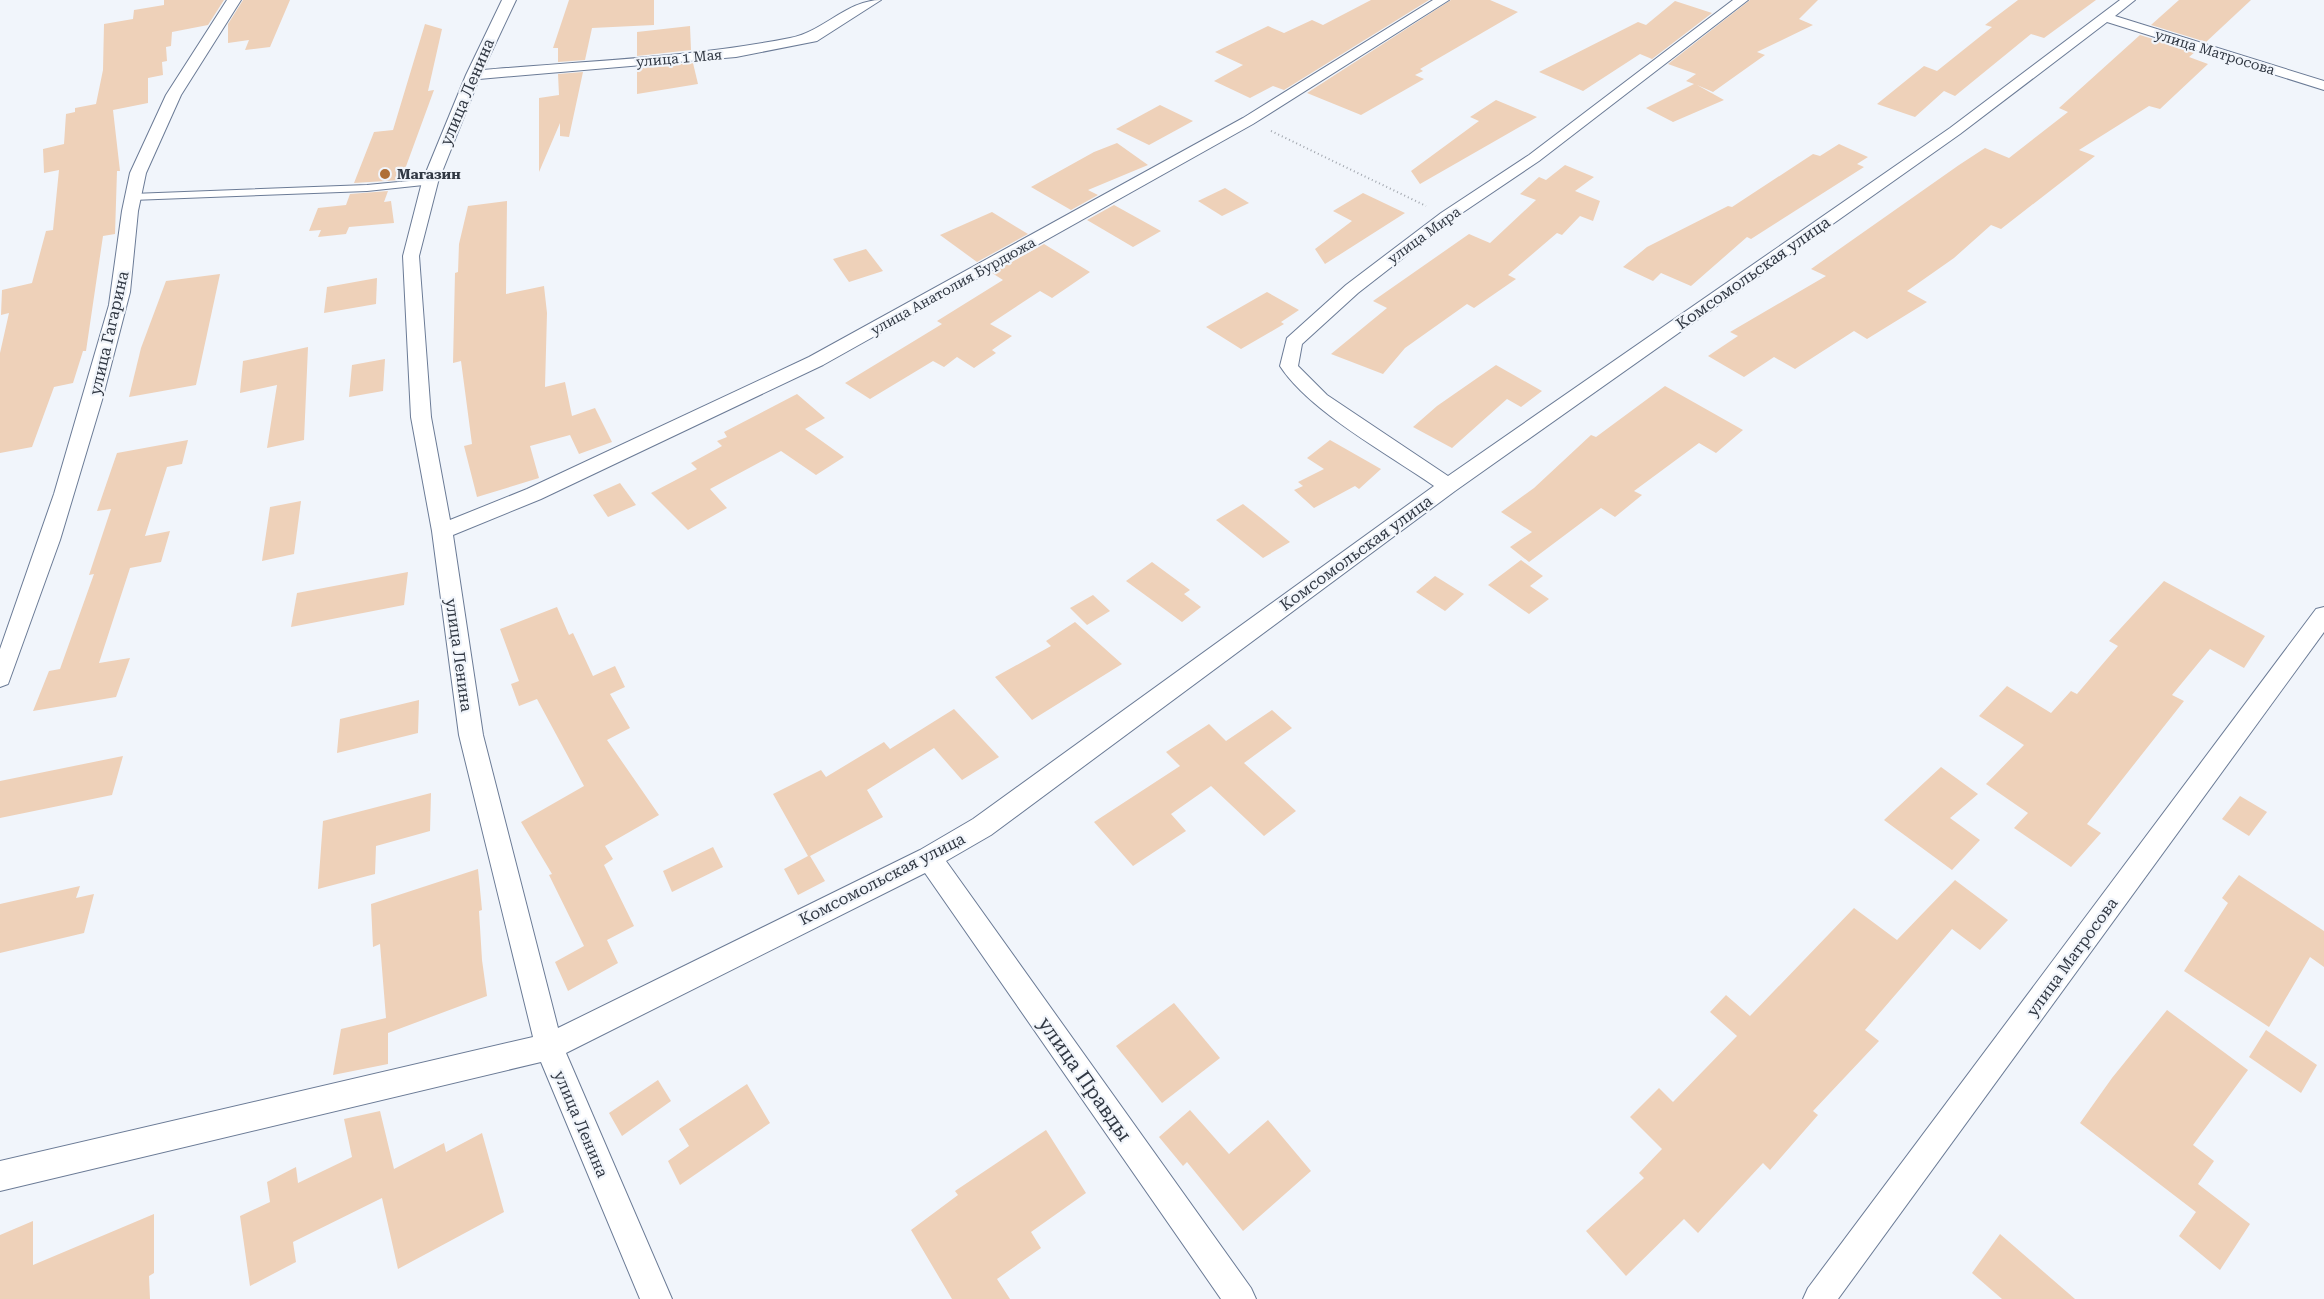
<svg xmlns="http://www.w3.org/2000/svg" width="2324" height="1299" viewBox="0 0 2324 1299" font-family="'Roboto Serif',serif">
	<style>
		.building { fill: #eed1b9 }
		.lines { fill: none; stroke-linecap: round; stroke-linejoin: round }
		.service-casing { stroke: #6b7b96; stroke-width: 2 }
		.minor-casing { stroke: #6b7b96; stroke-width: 2 }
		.path { stroke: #a1a6ae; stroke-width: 2; stroke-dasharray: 1 3; stroke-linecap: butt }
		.service { fill: #fff; fill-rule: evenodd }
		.minor { fill: #fff; fill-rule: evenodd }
		.poi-dot { fill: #af6f37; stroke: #f1f5fb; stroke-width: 2 }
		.labels { text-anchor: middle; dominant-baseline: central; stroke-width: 4.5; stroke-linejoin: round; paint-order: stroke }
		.far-street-label { font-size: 14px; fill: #313843; stroke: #f1f5fb }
		.far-poi-label { font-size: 14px; font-weight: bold; fill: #313843; stroke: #f1f5fb; text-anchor: start }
		.street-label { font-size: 16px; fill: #313843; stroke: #f1f5fb }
		.near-street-label { font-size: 20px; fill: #313843; stroke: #f1f5fb }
	</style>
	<rect width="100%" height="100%" fill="#f1f5fb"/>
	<!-- building -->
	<g class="building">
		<polygon points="164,0 224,0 208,25 172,32 171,46 166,47 167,61 162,62 163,75 148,78 148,103 113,110 120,171 117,171 115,234 103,236 86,351 83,351 73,383 54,387 32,447 0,453 0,353 9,313 1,315 2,290 32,283 46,231 53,230 59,170 44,173 43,149 64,144 66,114 75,112 75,108 96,104 103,70 104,24 133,19 134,10 164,5"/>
		<polygon points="243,0 290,0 270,47 245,50 249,40 228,43 228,24"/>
		<polygon points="569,0 654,0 654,25 592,28 585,60 558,62 558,48 553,48"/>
		<polygon points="1371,0 1429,0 1284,90 1273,86 1250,98 1214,81 1243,65 1215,52 1268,26 1284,33 1312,20 1323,25"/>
		<polygon points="1451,0 1490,0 1518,12 1420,69 1423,71 1415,75 1424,79 1361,115 1307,93"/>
		<polygon points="1750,0 1818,0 1799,19 1813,25 1757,52 1765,55 1713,92 1697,85 1724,100 1673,122 1646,108 1694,84 1686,81 1696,74 1668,64"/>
		<polygon points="2018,0 2096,0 2044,38 2031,34 1955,96 1944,91 1915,117 1877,104 1924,66 1937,71 1992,27 1985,25"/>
		<polygon points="2179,0 2251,0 2206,42 2151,25"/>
		<polygon points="1675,1 1712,13 1652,59 1640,54 1583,91 1539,72 1638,22 1646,25"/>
		<polygon points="425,24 442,29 428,91 434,90 401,180 354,183 374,132 393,130"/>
		<polygon points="690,26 691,50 637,56 637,32"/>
		<polygon points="2140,35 2195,52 2189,57 2208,64 2160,109 2149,106 2079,150 2095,156 2001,229 1991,225 1954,258 1907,291 1927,302 1867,339 1854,331 1795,369 1774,357 1744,377 1708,356 1738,336 1730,332 1826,276 1811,269 1959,165 1985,148 2009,158 2068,112 2059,108"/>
		<polygon points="693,63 698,84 637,94 637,68"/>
		<polygon points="583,72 569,137 560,136 560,123 539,172 539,98 559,95 558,74"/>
		<polygon points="1496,100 1537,117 1420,184 1411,171 1479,121 1470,117"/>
		<polygon points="1160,105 1193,121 1149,145 1116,129"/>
		<polygon points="1117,143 1148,165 1088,190 1098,195 1071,210 1031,187 1094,152"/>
		<polygon points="1839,144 1868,157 1857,164 1864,167 1751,239 1747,237 1691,286 1661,273 1653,281 1623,267 1647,247 1728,206 1732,207 1813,154 1820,156"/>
		<polygon points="1565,165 1594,177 1575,191 1600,201 1593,221 1580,216 1562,235 1557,233 1508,275 1516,279 1474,308 1467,304 1405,348 1383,374 1331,354 1387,308 1373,301 1469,234 1490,243 1536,200 1520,194 1539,177 1546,180"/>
		<polygon points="1225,188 1249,203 1222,216 1198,201"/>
		<polygon points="388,191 384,202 391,201 394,223 349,227 346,234 318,237 321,230 309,231 318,208 346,205 350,194"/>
		<polygon points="1363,193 1405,213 1325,264 1315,249 1352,221 1333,211"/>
		<polygon points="507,201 506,294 544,286 547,313 545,387 565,382 572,416 595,408 612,442 579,454 570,435 530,446 539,478 477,497 464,446 472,444 461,361 453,363 455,273 458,272 459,244 468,206"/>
		<polygon points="1114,205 1161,231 1133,247 1087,220"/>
		<polygon points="992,212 1028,234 977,262 940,235"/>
		<polygon points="1044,244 1090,272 1052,298 1040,291 990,324 1012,336 992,350 996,353 974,368 957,357 944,367 933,361 870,399 845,383 942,324 937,321 1003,280 992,273"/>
		<polygon points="866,249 883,271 849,282 833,259"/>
		<polygon points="220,274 196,385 129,397 141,348 166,281"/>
		<polygon points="377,278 376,304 324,313 327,287"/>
		<polygon points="1267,292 1299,310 1281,322 1284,324 1241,349 1206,327"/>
		<polygon points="308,347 304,440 267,448 277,385 240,393 243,361"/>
		<polygon points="385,359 383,391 349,397 352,365"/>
		<polygon points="1496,365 1542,391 1521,407 1507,399 1452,448 1413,427 1437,406"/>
		<polygon points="1665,386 1743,430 1716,453 1699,443 1634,491 1642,495 1615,517 1601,508 1529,562 1510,547 1532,532 1501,512 1534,488 1591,435 1596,437"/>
		<polygon points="797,394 825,418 805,429 844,457 816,475 781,451 710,489 727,508 688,530 651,493 697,469 691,463 722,446 717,441 727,437 724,432"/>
		<polygon points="188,440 182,464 167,467 145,536 170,531 161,562 130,568 99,663 130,658 116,697 33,711 49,671 60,669 94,574 89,575 111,509 97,511 117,453"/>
		<polygon points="1330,440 1381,469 1359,489 1355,486 1314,508 1294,490 1303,486 1298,482 1324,469 1307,458"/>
		<polygon points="620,483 636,505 608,517 593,495"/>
		<polygon points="301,501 294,554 262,561 270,507"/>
		<polygon points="1243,504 1262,519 1290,542 1263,558 1216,520"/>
		<polygon points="1521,560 1543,576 1530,586 1549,599 1529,614 1488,585"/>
		<polygon points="1152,562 1190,590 1184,594 1201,607 1182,622 1126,581"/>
		<polygon points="408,572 404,605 291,627 297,593"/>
		<polygon points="1435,576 1464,594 1445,611 1416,592"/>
		<polygon points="2164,581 2265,636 2244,668 2210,649 2172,695 2184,701 2087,824 2101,833 2071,867 2014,828 2028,813 1986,784 2024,745 1979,716 2007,686 2051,713 2071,691 2077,694 2118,646 2109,641"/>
		<polygon points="1093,595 1110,611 1087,625 1070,608"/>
		<polygon points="557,607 569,635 573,633 593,676 615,666 625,687 610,694 630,728 607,740 659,815 605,846 613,859 604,865 634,926 607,940 618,963 568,991 555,962 584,946 549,875 552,874 521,822 584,786 537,699 519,706 511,684 519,681 500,629"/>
		<polygon points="1075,622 1122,664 1032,720 995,677 1051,646 1046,641"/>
		<polygon points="419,700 418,733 337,753 340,719"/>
		<polygon points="954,709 999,757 962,780 934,748 867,790 883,817 810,856 825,881 798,895 784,869 808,856 773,794 821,770 826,777 884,742 890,749"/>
		<polygon points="1272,710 1292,728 1244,763 1296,811 1264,836 1211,786 1171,814 1186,831 1133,866 1094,822 1180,766 1166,752 1209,724 1226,741"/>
		<polygon points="123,756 112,795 0,818 0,781"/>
		<polygon points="1941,767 1978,794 1950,818 1980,840 1952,870 1884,820"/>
		<polygon points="431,793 430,831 376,846 375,874 318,889 323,821"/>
		<polygon points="2240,796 2267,812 2249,836 2222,819"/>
		<polygon points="713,847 723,867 672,892 663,871"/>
		<polygon points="478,869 482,910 479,911 482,960 487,996 388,1033 388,1064 333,1075 341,1029 386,1018 380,944 373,947 371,904"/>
		<polygon points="2239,875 2324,931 2324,967 2310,957 2269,1027 2184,971 2228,903 2222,898"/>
		<polygon points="1955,880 2008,920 1980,950 1952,929 1865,1030 1879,1041 1813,1111 1818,1115 1770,1170 1763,1163 1698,1233 1684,1219 1626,1276 1586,1231 1644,1178 1639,1173 1662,1149 1630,1117 1659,1088 1673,1102 1737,1036 1710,1012 1726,995 1750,1016 1854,908 1897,940"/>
		<polygon points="80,886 76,898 94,894 84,933 0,953 0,904"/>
		<polygon points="1174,1003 1220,1058 1162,1103 1116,1046"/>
		<polygon points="2167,1010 2248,1070 2193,1145 2214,1161 2198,1184 2250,1224 2220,1270 2179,1236 2196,1212 2080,1123 2112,1078"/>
		<polygon points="2266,1030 2317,1065 2301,1093 2249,1057"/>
		<polygon points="658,1080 671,1101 622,1136 609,1113"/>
		<polygon points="747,1084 770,1123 680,1185 668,1161 689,1146 679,1129"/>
		<polygon points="1190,1110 1229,1154 1268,1120 1311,1171 1243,1231 1187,1162 1183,1166 1159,1137"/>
		<polygon points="380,1111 394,1169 444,1143 446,1152 482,1133 504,1212 398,1269 382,1198 293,1242 296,1262 250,1286 240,1216 270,1202 267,1182 296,1167 298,1183 352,1157 344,1119"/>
		<polygon points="1046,1130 1086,1193 1031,1232 1041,1248 997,1279 1010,1299 952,1299 911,1230 958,1195 955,1191"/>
		<polygon points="154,1214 154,1273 149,1276 150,1299 0,1299 0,1235 33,1221 33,1265"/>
		<polygon points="2000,1234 2075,1299 2002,1299 1972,1273"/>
	</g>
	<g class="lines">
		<!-- service casing -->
		<g class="service-casing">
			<polygon id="service" points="430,179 434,182 433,184 367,191 132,200 128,197 132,194 367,185"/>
		</g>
		<!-- minor casing -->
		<g class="minor-casing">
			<g id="minor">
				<polygon points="227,0 241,0 181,95 146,173 138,211 130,292 102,400 60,540 8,684 0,687 0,649 54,494 109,305 122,211 130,173 166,95"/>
				<path d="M502,0H516L483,70C585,61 689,58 790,38C823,32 847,0 881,0L817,41L736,57L479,79L438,182L419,256L431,417L450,520L527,489L809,357L1243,118L1433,0H1449L1253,124L823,365L541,499L453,535L483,735L558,1028L920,850L973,819L1434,486C1388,454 1309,411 1280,366L1287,338L1346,285L1441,213L1529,155L1733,0H1748L1539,161L1453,219L1358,293L1302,344L1298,366L1327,395L1448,476L1950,128L2120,0H2135L2115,16L2324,81V90L2107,22L1960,134L1455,491L991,835L946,861L1251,1288L1256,1299H1221L925,873L566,1053L672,1299H640L541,1062L0,1191V1161L533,1037L459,735L432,531L411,417L403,256L422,182L466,75Z"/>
				<polygon points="2324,607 2324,632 1838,1299 1803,1299 1808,1288 2316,609"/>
			</g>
		</g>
		<!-- path -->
		<polyline class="path" points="1271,131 1426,206"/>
		<!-- service -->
		<use href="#service" class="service"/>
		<!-- minor -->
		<use href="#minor" class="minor"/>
	</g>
	<!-- markers -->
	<circle class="poi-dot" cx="385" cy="174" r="6"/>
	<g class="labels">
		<!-- far-street labels -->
		<g class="far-street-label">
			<text transform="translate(2215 52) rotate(17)">улица Матросова</text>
			<text transform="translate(679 58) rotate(-5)">улица 1 Мая</text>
			<text transform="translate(1424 235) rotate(-36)">улица Мира</text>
			<text transform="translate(953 286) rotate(-29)">улица Анатолия Бурдюжа</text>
		</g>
		<!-- far-poi labels -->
		<g class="far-poi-label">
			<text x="397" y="174">Магазин</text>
		</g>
		<!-- street labels -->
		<g class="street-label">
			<text transform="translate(467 92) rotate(-67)">улица Ленина</text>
			<text transform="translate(1753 273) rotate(-35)">Комсомольская улица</text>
			<text transform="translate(109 333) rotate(-77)">улица Гагарина</text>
			<text transform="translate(1356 553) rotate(-36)">Комсомольская улица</text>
			<text transform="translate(459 655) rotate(82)">улица Ленина</text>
			<text transform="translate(882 879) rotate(-27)">Комсомольская улица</text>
			<text transform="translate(2072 957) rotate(-54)">улица Матросова</text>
			<text transform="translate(581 1124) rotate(67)">улица Ленина</text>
		</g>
		<!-- near-street labels -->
		<g class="near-street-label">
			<text transform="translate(1085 1079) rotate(55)">улица Правды</text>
		</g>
	</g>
</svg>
